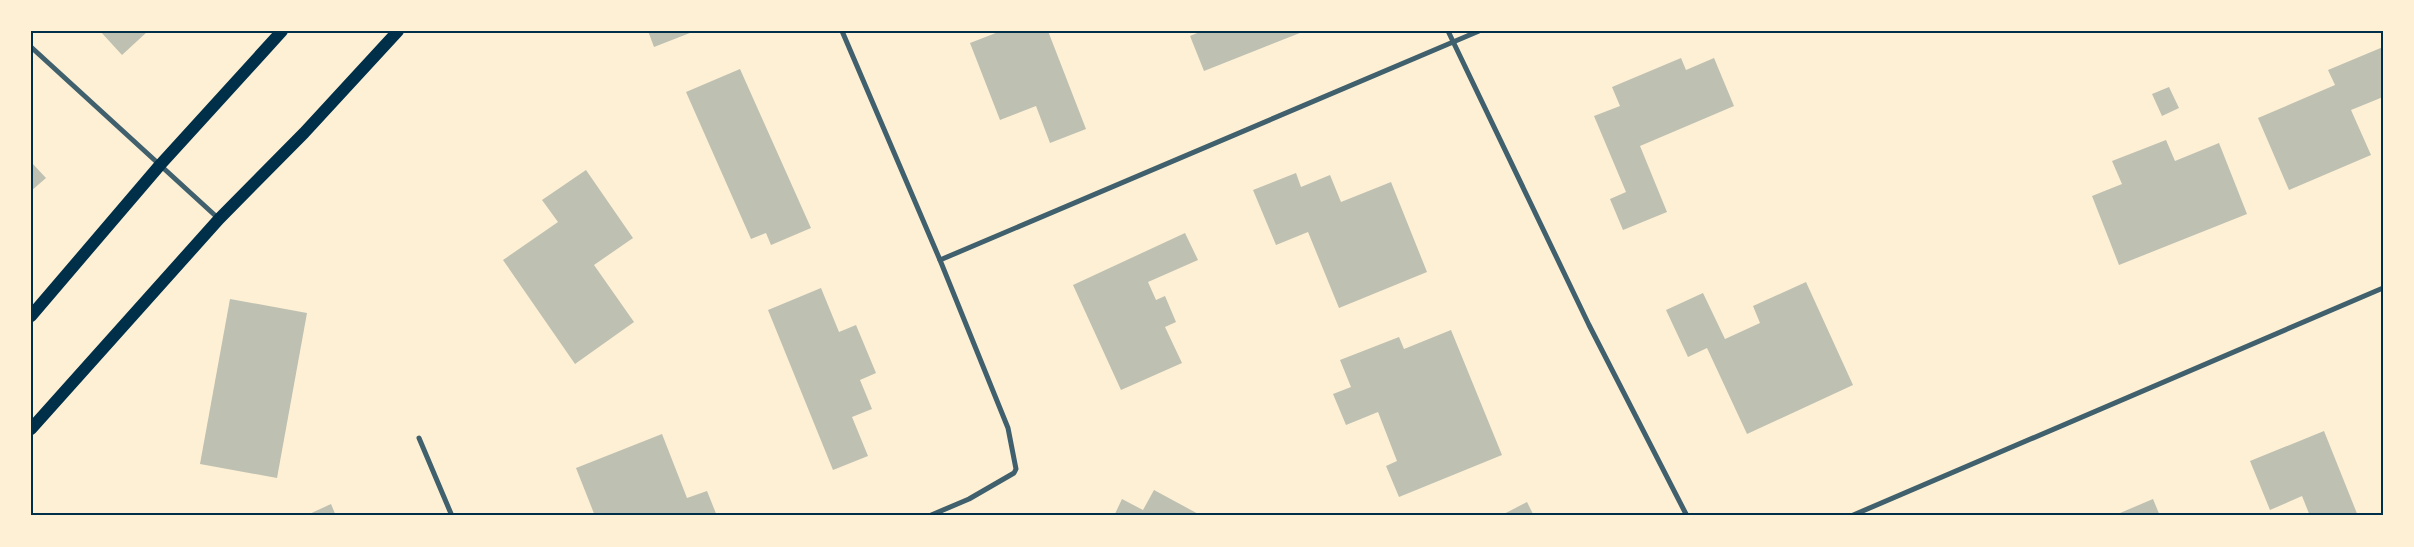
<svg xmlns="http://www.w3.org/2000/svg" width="2414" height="547" viewBox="0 0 2414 547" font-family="Literata,serif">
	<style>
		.building { fill: #bec0b2 }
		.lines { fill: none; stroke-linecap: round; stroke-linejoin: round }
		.minor { stroke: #3f606c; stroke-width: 5 }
		.primary { stroke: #003049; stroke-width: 12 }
		.neatline { fill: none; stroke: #003049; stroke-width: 2 }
	</style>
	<rect width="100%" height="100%" fill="#fdf0d5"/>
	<!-- building -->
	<g class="building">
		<polygon points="100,31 148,31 122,55"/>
		<polygon points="648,31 695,31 654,47"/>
		<polygon points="1001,31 1048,31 1086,129 1050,143 1036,106 1000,120 970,43"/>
		<polygon points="1202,31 1305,31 1204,71 1190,36"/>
		<polygon points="2383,47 2383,97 2351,110 2371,155 2289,190 2258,118 2335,85 2328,70"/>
		<polygon points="1681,58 1686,70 1714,58 1734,106 1640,146 1667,212 1623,230 1610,199 1626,192 1594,116 1620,106 1612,87"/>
		<polygon points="740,69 811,228 771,245 766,233 751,239 686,92"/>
		<polygon points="2169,87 2179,108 2162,116 2152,94"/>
		<polygon points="2166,140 2175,161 2219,143 2247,214 2119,265 2092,196 2122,184 2112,161"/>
		<polygon points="31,162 46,178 31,191"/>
		<polygon points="586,170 633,238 594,265 634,322 575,364 503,260 558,222 542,200"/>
		<polygon points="1296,173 1301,187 1330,175 1341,202 1391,182 1427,272 1339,308 1308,232 1276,245 1253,190"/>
		<polygon points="1185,233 1198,260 1148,282 1156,300 1165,296 1176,322 1165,327 1182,363 1121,390 1073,285"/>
		<polygon points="1806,282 1853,385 1747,434 1707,348 1688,357 1666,310 1703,293 1725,339 1760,323 1753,306"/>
		<polygon points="821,288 839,332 856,325 876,373 860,380 872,409 852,417 868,456 833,470 768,310"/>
		<polygon points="230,299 307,313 277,478 200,464"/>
		<polygon points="1451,330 1502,455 1399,497 1386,466 1397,461 1378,412 1346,425 1333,394 1351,387 1340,360 1399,337 1404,349"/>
		<polygon points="2324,431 2358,516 2310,516 2302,496 2270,510 2250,461"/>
		<polygon points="662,434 687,498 707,491 717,516 595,516 576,468"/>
		<polygon points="1154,490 1202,516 1114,516 1122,499 1143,510"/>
		<polygon points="2153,499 2160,516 2113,516"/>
		<polygon points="1527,502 1534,516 1500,516"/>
		<polygon points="331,504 336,516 305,516"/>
	</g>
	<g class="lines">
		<!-- minor -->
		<g class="minor">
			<polyline points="842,31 940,260 1008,428 1016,469 1014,473 969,499 929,516"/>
			<polyline points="1448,31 1589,325 1687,516"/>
			<polyline points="31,47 219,219"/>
			<polyline points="940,260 1479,31"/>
			<polyline points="419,438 452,516"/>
			<polyline points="1851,516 2383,288"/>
		</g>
		<!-- primary -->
		<g class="primary">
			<polyline points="31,316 160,165 282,31"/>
			<polyline points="31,429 219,219 304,133 398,31"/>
		</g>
	</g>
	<!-- border -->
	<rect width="2414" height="547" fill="none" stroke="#fdf0d5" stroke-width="65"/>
	<rect x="32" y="32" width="2350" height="482" class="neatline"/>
</svg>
